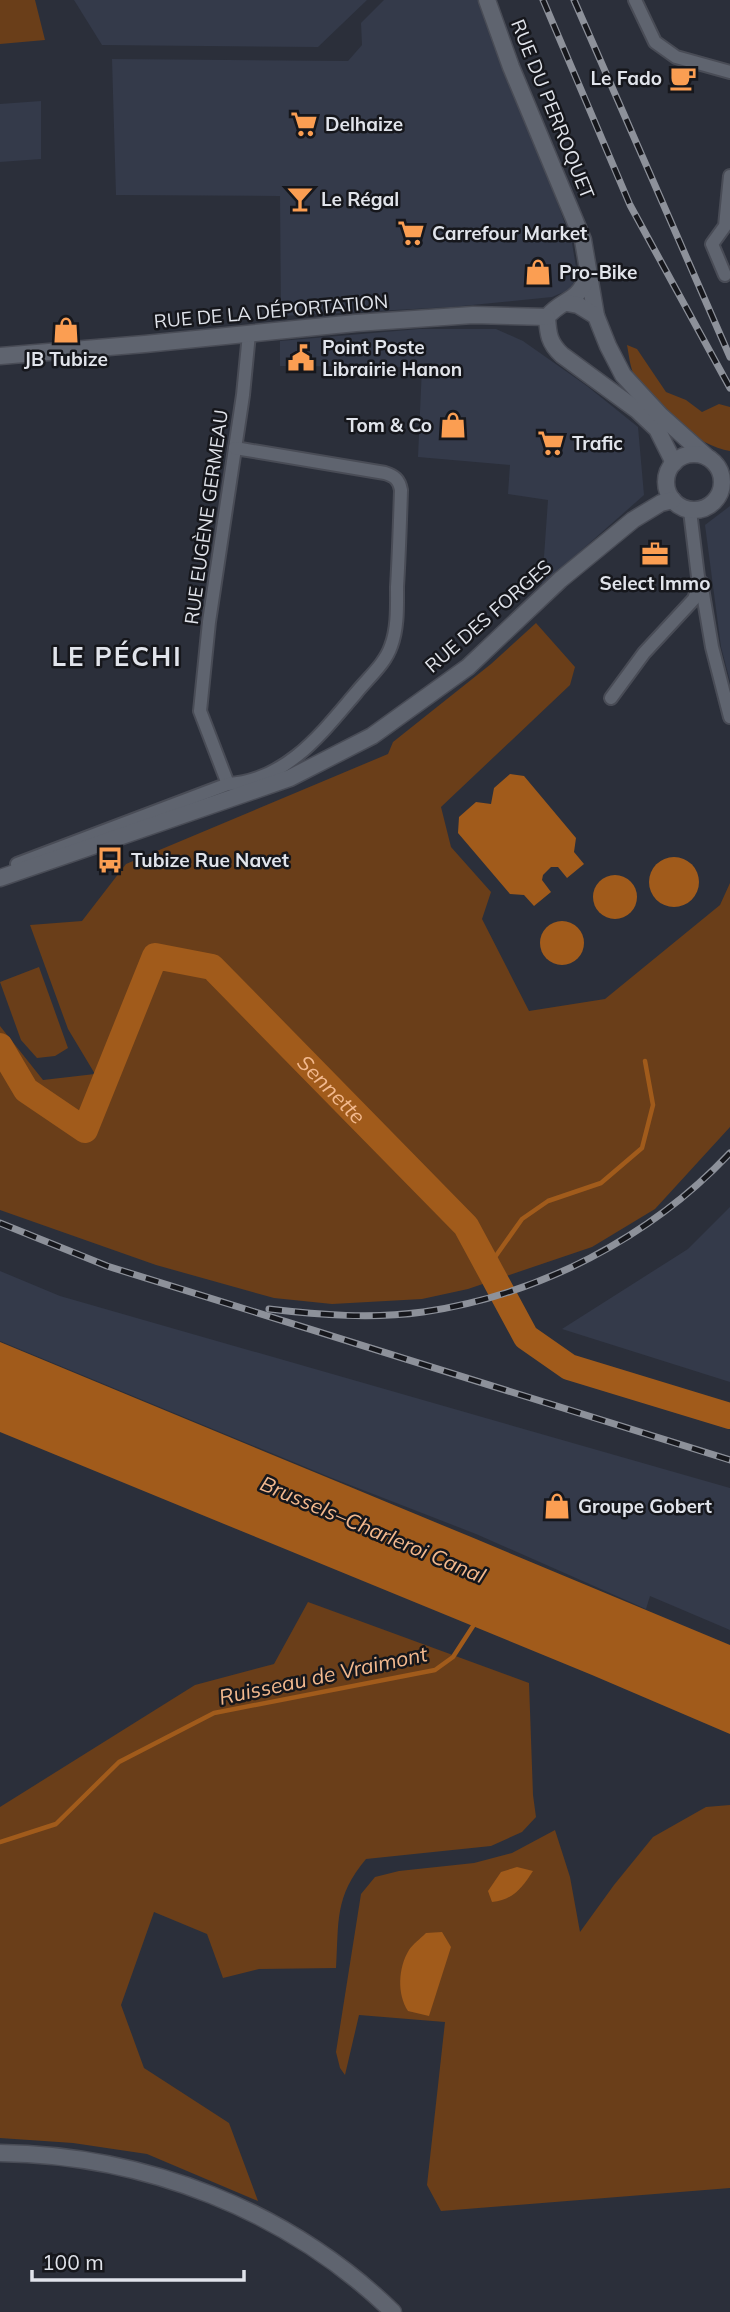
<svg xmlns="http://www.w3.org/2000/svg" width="730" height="2312" viewBox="0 0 730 2312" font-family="Mulish,sans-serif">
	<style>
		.built { fill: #343a4a }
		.green { fill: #6a3e19 }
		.water { fill: #a15b1b }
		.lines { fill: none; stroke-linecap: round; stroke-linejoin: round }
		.stream { stroke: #a15b1b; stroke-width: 4.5 }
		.river { stroke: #a15b1b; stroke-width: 26 }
		.street-casing { stroke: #494c56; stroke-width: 16 }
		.secondary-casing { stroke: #494c56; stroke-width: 19 }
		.street { stroke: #5f646f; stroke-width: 12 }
		.secondary { stroke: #5f646f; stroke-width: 16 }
		.rail-casing { stroke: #8d919a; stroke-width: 7 }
		.rail { stroke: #16171c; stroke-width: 4.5; stroke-dasharray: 13; stroke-linecap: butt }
		.labels { text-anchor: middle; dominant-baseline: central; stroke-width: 5; stroke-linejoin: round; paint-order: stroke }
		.poi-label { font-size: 19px; font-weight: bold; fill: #e1e4eb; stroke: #16171c; text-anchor: start }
		.street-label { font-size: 19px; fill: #e1e4eb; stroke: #16171c }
		.water-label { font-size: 21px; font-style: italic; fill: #f3b98e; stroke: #16171c }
		.district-label { font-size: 26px; font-weight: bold; letter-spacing: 2px; fill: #e1e4eb; stroke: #16171c }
	</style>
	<rect width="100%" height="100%" fill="#2b2f3a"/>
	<!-- built -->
	<g class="built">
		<polygon points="74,0 367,0 318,47 102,45"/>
		<polygon points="384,0 484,0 572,243 577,273 571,289 552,297 452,307 281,316 280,196 116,195 112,59 348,61 362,45 361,23"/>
		<polygon points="41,101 41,159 0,162 0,104"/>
		<polygon points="419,329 496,329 523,341 587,386 638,427 644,495 542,585 548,500 508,494 510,465 418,457 422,367 280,366 280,341"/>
		<polygon points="730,506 730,681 721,647 705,525"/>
		<polygon points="730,1207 730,1382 562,1329 688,1249"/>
		<polygon points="0,1271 60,1296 730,1488 730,1630 650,1596 646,1609 476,1534 332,1478 0,1341"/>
	</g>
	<!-- green -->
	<g class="green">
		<polygon points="0,0 35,0 45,40 0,44"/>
		<path d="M627,345L637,349L666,392L686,400L702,412L719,404L730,407V451C699,447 649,405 635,377C630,368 629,355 627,345Z"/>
		<polygon points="536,623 575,667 570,685 441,807 451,847 491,892 482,919 529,1011 605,999 720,905 730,883 730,1127 655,1209 592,1247 468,1289 422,1299 332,1304 274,1298 156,1265 0,1210 0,1026 43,1080 95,1074 68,1029 30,925 82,921 126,864 388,754 393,742 491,664"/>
		<polygon points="39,967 68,1048 55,1056 37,1058 21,1040 0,982"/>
		<path d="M308,1602L529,1683L533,1795L536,1817L522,1832L491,1846L366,1859C334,1897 339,1922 336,1968L259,1969L223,1978L207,1934L154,1912L121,2005L144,2068L229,2123L258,2201L147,2154L73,2143L0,2138V1807L195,1685L274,1664Z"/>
		<polygon points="730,1805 730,2188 441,2211 427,2185 445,2022 359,2015 345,2075 340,2068 336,2052 361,1894 375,1877 399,1871 474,1863 512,1853 555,1830 570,1877 580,1932 614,1885 653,1837 706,1807"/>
	</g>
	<!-- water -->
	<g class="water">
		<polygon points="510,774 524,776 576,838 574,852 584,864 567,878 558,867 551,867 543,875 542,880 551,892 534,906 524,895 510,894 458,833 459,817 476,802 491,804 494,788"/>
		<circle cx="674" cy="882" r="25"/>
		<circle cx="615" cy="897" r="22"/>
		<circle cx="562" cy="943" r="22"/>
		<path d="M0,1342C243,1443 487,1543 730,1645V1734L592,1675L0,1432Z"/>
		<path d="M517,1867L533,1871C522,1888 513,1900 492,1902L488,1891L501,1872Z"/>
		<path d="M442,1932L451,1947L429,2016L408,2011C397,1994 398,1968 409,1950C413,1944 420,1939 426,1933Z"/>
	</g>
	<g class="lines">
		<!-- stream -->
		<g class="stream">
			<polyline points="488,1267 522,1219 548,1201 601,1183 642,1148 653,1105 645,1061"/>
			<polyline points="0,1842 56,1824 119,1762 214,1713 435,1670 453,1657 475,1623"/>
		</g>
		<!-- river -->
		<path class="river" id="s1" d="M0,1046L26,1090L85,1130L155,956L212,967L466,1226L526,1337L569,1367L730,1416"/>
		<!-- street casing -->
		<g class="street-casing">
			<g id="street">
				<polyline points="635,0 655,42 676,57 730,72"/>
				<polyline points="725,275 712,244 725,226 730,176"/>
				<polyline points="701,582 712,647 730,717"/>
				<polyline points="611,698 644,653 694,599 699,585 690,511"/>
				<polyline points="228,784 200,711 209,622 243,395 249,334"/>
				<path d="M17,864L228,784C286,781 322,733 356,693C368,678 385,664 391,646C398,628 397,605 397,587C399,554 400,522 401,490C399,479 394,476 385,473L235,448"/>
			</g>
		</g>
		<!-- secondary casing -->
		<g class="secondary-casing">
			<g id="secondary">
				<polyline points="487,0 511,67 583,240 596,316"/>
				<path d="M588,274C578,304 564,297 547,317C548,334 549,343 562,355L637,410L657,429L674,463"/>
				<polyline points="567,303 578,305 596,316 608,346 623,375 660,415 707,457"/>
				<polyline points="0,356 145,344 356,323 473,315 547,317"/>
				<circle cx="694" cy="482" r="28"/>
				<polyline points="0,878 290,778 372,736 468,667 560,580 633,520 661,503 673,500"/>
				<path d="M0,2153C145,2155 288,2210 393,2312"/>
			</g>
		</g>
		<!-- street -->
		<use href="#street" class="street"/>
		<!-- secondary -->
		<use href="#secondary" class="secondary"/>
		<!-- rail casing -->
		<g class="rail-casing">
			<g id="rail">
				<polyline points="543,0 630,205 730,388"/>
				<polyline points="574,0 730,357"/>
				<polyline points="0,1223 107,1266 730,1460"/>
				<path d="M269,1309C320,1315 372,1319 423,1312C539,1295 650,1238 730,1153"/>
			</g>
		</g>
		<!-- rail -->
		<use href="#rail" class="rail"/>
	</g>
	<!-- icons -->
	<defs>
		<g id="cafe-bare" transform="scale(2.1)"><path d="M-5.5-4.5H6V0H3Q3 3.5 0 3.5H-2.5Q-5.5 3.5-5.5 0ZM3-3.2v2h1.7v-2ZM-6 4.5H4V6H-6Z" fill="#fb9e52" stroke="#16171c" stroke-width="2.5" paint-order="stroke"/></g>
		<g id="supermarket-bare" transform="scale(2.1)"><path d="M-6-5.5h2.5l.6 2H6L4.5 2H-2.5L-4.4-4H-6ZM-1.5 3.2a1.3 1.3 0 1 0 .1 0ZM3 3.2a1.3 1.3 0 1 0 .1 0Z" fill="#fb9e52" stroke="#16171c" stroke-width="2.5" paint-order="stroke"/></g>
		<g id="bar-bare" transform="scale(2.1)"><path d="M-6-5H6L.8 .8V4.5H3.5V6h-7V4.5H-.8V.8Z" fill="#fb9e52" stroke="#16171c" stroke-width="2.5" paint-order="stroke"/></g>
		<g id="shop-bare" transform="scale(2.1)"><path d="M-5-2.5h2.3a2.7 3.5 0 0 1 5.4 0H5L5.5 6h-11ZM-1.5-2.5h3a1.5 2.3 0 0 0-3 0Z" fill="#fb9e52" stroke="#16171c" stroke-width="2.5" paint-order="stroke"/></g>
		<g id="civic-bare" transform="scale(2.1)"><path d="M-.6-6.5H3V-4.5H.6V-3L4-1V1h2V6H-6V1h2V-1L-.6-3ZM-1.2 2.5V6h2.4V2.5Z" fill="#fb9e52" stroke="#16171c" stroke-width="2.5" paint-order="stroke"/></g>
		<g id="office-bare" transform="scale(2.1)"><path d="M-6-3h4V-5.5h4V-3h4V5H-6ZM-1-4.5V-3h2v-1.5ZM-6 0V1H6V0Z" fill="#fb9e52" stroke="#16171c" stroke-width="2.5" paint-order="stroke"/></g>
		<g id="bus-bare" transform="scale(2.1)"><path d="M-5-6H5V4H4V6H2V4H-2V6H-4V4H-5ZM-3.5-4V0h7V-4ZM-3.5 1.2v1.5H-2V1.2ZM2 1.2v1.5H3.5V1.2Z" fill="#fb9e52" stroke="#16171c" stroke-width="2.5" paint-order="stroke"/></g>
	</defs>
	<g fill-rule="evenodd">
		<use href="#cafe-bare" x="683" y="78"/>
		<use href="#supermarket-bare" x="304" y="124"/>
		<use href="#bar-bare" x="300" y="199"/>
		<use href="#supermarket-bare" x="411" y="233"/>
		<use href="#shop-bare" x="538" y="272"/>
		<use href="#shop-bare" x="66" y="330"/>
		<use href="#civic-bare" x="301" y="358"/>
		<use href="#shop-bare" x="453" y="425"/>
		<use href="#supermarket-bare" x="551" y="443"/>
		<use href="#office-bare" x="655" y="554"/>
		<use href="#bus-bare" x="110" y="860"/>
		<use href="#shop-bare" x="557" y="1506"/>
	</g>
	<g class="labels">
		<!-- poi labels -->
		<g class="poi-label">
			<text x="662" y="78" text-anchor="end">Le Fado</text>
			<text x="325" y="124">Delhaize</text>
			<text x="321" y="199">Le Régal</text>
			<text x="432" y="233">Carrefour Market</text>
			<text x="559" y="272">Pro-Bike</text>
			<text x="322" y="347">Point Poste<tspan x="322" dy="22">Librairie Hanon</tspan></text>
			<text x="66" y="359" text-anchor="middle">JB Tubize</text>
			<text x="432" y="425" text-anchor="end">Tom &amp; Co</text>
			<text x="572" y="443">Trafic</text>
			<text x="655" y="583" text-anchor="middle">Select Immo</text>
			<text x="131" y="860">Tubize Rue Navet</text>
			<text x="578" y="1506">Groupe Gobert</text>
		</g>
		<!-- street labels -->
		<g class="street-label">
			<text transform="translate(553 109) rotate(68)">RUE DU PERROQUET</text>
			<text transform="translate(271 311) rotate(-5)">RUE DE LA DÉPORTATION</text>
			<text transform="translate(206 517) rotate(-82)">RUE EUGÈNE GERMEAU</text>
			<text transform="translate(488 616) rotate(-41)">RUE DES FORGES</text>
		</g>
		<!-- water labels -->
		<g class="water-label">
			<text stroke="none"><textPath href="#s1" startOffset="539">Sennette</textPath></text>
			<text transform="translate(373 1529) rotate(23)">Brussels–Charleroi Canal</text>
			<text transform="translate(323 1675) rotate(-12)">Ruisseau de Vraimont</text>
		</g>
		<!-- district labels -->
		<g class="district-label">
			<text x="117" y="656">LE PÉCHI</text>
		</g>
	</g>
	<!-- scale -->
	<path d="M32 2270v10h212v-10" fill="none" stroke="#e1e4eb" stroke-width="3.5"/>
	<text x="42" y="2270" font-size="21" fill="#e1e4eb" stroke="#16171c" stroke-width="5" paint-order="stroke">100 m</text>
</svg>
